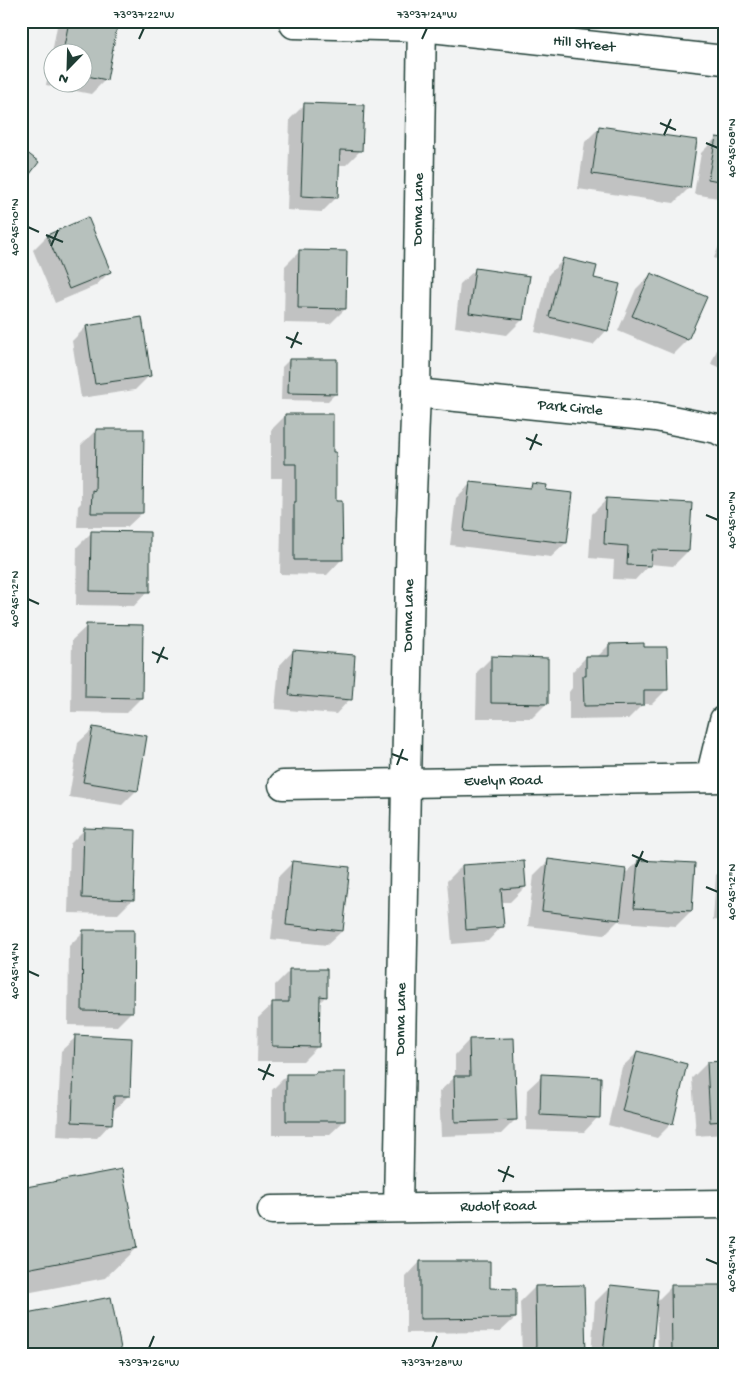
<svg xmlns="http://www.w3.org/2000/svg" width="745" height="1375" viewBox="0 0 745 1375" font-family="'Gochi Hand',sans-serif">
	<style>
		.shadow { fill: #0003; fill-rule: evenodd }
		.building { fill: #b7c1bd; stroke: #1f3d34 }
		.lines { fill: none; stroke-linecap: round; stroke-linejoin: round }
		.street-casing { stroke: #1f3d34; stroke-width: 31 }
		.street { stroke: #fff; stroke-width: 28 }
		.ticks { fill: none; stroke: #1f3d34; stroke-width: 2 }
		.labels { text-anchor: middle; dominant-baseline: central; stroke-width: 4; stroke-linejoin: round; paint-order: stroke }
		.street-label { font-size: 15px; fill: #1f3d34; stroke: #fff }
		.neatline { fill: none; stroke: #1f3d34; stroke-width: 2 }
		.ticks-label { font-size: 12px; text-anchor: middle; fill: #1f3d34 }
	</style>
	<rect width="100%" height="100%" fill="#f2f3f3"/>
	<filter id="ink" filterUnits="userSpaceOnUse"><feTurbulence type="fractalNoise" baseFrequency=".02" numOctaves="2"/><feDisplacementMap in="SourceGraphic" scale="10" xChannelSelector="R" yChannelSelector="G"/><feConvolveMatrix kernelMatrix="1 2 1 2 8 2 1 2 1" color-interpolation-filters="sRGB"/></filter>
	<g filter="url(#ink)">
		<!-- shadow -->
		<g class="shadow">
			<path d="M58,21H117L106,79L91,94L46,85ZM52,52H82V82H52Z"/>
			<polygon points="305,104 361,150 346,165 338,165 337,197 322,212 287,210 290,119"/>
			<polygon points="600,127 689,188 674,203 578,189 585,142"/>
			<polygon points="716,138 724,140 724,199 694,194 701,153"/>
			<polygon points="724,234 724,262 714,258"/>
			<polygon points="47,236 110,272 95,286 55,303 33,250"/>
			<polygon points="300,251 345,309 330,324 284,323 285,266"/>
			<polygon points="564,259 593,279 607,330 593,345 535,332 549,274"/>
			<polygon points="475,270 522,320 507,335 455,327 460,284"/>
			<polygon points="651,274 687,340 673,354 618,331 636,289"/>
			<polygon points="86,327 150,375 135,390 81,398 72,341"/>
			<polygon points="724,333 724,369 711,364"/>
			<polygon points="289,360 336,393 328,401 281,400 282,367"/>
			<polygon points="286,415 334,502 341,560 327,575 280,574 282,478 271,478 271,430"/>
			<polygon points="96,430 142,513 127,527 77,527 78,506 81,503 81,445"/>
			<polygon points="470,484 527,489 532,485 545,491 566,543 551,557 450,545 456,498"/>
			<polygon points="607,499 688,551 673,566 650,564 635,580 613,579 614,560 589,558 592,514"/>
			<polygon points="92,532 148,591 134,606 76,605 77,547"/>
			<polygon points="87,626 141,698 126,713 71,712 72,640"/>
			<polygon points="609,645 643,649 667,689 652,704 643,704 628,719 569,720 569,692 572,688 572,672 586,657 597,657"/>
			<polygon points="293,651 350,699 336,714 275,709 279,666"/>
			<polygon points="492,657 546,704 532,718 476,718 477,672"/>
			<polygon points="93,729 136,791 122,805 69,797 78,743"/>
			<polygon points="85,829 132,900 118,914 68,913 70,844"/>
			<polygon points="549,860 624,875 638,861 691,911 676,926 620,922 621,918 604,935 528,926 534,875"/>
			<polygon points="293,862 342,931 327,945 271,939 278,877"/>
			<polygon points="462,866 525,887 510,902 501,902 502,926 488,941 452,944 447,881"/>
			<polygon points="724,867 724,921 713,920 716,875"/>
			<polygon points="84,931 131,1012 117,1026 68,1025 69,946"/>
			<polygon points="290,970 326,996 319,1003 318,1046 303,1061 257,1061 258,1018 273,1004 275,1004 275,985"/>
			<polygon points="76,1037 129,1095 114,1110 112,1110 111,1123 97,1138 57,1136 61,1051"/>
			<polygon points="469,1040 515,1120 501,1134 441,1136 439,1092 455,1077 455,1055"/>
			<polygon points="637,1053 672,1123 657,1138 608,1125 622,1067"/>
			<polygon points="724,1062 724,1134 696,1136 692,1078 707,1063"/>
			<polygon points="287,1075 344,1121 329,1135 272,1135 272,1090"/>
			<polygon points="542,1076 598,1117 584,1132 526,1130 527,1090"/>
			<polygon points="21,1189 136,1248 105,1278 21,1294"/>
			<polygon points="420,1262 489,1290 515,1318 500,1332 406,1333 406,1277"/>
			<polygon points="672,1286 720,1349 723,1349 724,1300 724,1354 658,1354 656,1302"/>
			<polygon points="535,1287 585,1354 522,1354 520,1302"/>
			<polygon points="610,1287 651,1354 591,1354 595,1302"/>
		</g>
		<!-- building -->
		<g class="building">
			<polygon points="69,21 118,21 107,80 82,75 82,52 63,52"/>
			<polygon points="304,103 364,105 362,151 340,150 338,198 301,196"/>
			<polygon points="599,126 697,140 690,188 592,174"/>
			<polygon points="716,137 724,138 724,182 708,179"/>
			<polygon points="21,148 39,162 21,186"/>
			<polygon points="88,217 111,272 69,289 47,235"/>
			<polygon points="299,250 347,251 346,309 298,308"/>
			<polygon points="563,258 597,266 594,278 620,284 608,331 549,317"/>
			<polygon points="475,268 530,276 523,320 469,313"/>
			<polygon points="651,273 707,297 688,340 632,316"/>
			<polygon points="142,317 151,376 95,384 86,326"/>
			<polygon points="289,359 337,359 337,394 288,393"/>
			<polygon points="285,414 333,414 333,452 336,452 336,501 342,501 343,560 294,560 294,502 296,502 296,464 285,464"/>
			<polygon points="96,429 144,429 143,513 91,513 92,490 95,491"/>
			<polygon points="470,482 531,488 532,483 547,485 546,490 573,493 567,543 464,531"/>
			<polygon points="606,498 692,503 689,551 652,550 651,566 627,565 628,546 604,544"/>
			<polygon points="91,531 150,532 150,592 90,591"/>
			<polygon points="86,624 143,625 142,698 85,697"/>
			<polygon points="644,643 644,647 667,647 668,690 644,690 644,705 584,706 583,676 586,676 586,656 609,656 609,644"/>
			<polygon points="293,650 355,655 352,700 289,695"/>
			<polygon points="491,656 548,658 548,704 491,703"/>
			<polygon points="93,727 147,736 138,791 83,782"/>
			<polygon points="84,828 136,830 134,900 82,898"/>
			<polygon points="548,859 626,869 620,920 542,911"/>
			<polygon points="638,860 695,863 692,911 634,908"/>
			<polygon points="292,861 350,867 343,931 286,925"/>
			<polygon points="524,861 526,887 501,889 504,927 466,930 462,865"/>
			<polygon points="83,930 134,930 133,1012 82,1011"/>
			<polygon points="289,969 327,969 327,997 320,996 319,1047 272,1046 272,1002 289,1002"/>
			<polygon points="75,1035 132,1038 130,1096 114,1096 112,1124 72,1122"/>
			<polygon points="514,1038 517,1120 455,1122 454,1076 470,1076 469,1039"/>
			<polygon points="637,1051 687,1064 673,1124 622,1111"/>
			<polygon points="724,1061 724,1121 710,1122 707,1062"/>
			<polygon points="316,1072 345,1072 345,1121 286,1121 286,1074 315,1074"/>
			<polygon points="541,1074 601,1077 600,1118 540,1115"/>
			<polygon points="122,1169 137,1248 21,1270 21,1188"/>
			<polygon points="420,1261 490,1261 490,1288 516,1289 516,1318 420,1319"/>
			<polygon points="584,1285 586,1354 536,1354 535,1286"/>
			<polygon points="610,1285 658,1290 652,1354 603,1354"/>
			<polygon points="671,1285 721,1285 722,1354 672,1354"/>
			<polygon points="111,1297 122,1354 21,1354 21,1314"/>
		</g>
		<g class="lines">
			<!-- street casing -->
			<g class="street-casing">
				<g id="street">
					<path id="s1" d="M294,24L422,27L724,60"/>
					<path id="s2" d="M416,393L656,417L717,429L724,433"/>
					<polyline points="710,778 724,720"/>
					<path id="s3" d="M283,785L724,778"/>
					<path id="s4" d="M398,1207L411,520L416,393L422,21"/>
					<path id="s5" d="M272,1210L724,1204"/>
				</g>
			</g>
			<!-- street -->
			<use href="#street" class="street"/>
		</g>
	</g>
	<!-- ticks -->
	<path class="ticks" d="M139,39L144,28M422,39L427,28M660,123L676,130M664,135L671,119M706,143L718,148M28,227L39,232M46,235L63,242M51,246L58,230M286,337L302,344M291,348L298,332M526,438L542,445M530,450L537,434M706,515L718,520M28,599L39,604M152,652L168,659M157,663L164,647M392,754L408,760M397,765L403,749M632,855L648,862M636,867L643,851M706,887L718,892M28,971L39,976M258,1069L274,1076M263,1080L270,1064M498,1170L514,1177M503,1182L509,1166M706,1259L718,1264M149,1348L154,1336M432,1348L437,1336"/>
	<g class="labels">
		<!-- street labels -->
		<g class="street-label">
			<text stroke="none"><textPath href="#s1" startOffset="291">Hill Street</textPath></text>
			<text stroke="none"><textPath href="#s4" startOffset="998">Donna Lane</textPath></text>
			<text stroke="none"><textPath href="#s2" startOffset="155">Park Circle</textPath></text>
			<text stroke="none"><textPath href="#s4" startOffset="592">Donna Lane</textPath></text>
			<text stroke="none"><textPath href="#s3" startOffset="220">Evelyn Road</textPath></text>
			<text stroke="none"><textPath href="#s4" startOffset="188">Donna Lane</textPath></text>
			<text stroke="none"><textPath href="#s5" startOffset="226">Rudolf Road</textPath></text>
		</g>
	</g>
	<!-- margin -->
	<rect width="745" height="1375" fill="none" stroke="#fff" stroke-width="55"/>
	<!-- north arrow -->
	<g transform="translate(68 68) rotate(203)"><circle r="24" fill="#ffffff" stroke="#a5b1ae"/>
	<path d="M0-4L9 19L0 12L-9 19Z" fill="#1f3d34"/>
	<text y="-8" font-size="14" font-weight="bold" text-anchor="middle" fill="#1f3d34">N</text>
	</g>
	<rect x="28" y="28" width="690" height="1320" class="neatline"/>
	<g class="ticks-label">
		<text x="144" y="18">73°37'22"W</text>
		<text x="427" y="18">73°37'24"W</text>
		<text transform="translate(731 148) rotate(-90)" y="4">40°45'08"N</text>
		<text transform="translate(14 227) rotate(-90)" y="4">40°45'10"N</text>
		<text transform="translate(731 520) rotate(-90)" y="4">40°45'10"N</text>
		<text transform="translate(14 599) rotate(-90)" y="4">40°45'12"N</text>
		<text transform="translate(731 892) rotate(-90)" y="4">40°45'12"N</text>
		<text transform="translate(14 971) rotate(-90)" y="4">40°45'14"N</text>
		<text transform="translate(731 1264) rotate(-90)" y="4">40°45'14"N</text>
		<text x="149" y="1366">73°37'26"W</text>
		<text x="432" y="1366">73°37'28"W</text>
	</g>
</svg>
